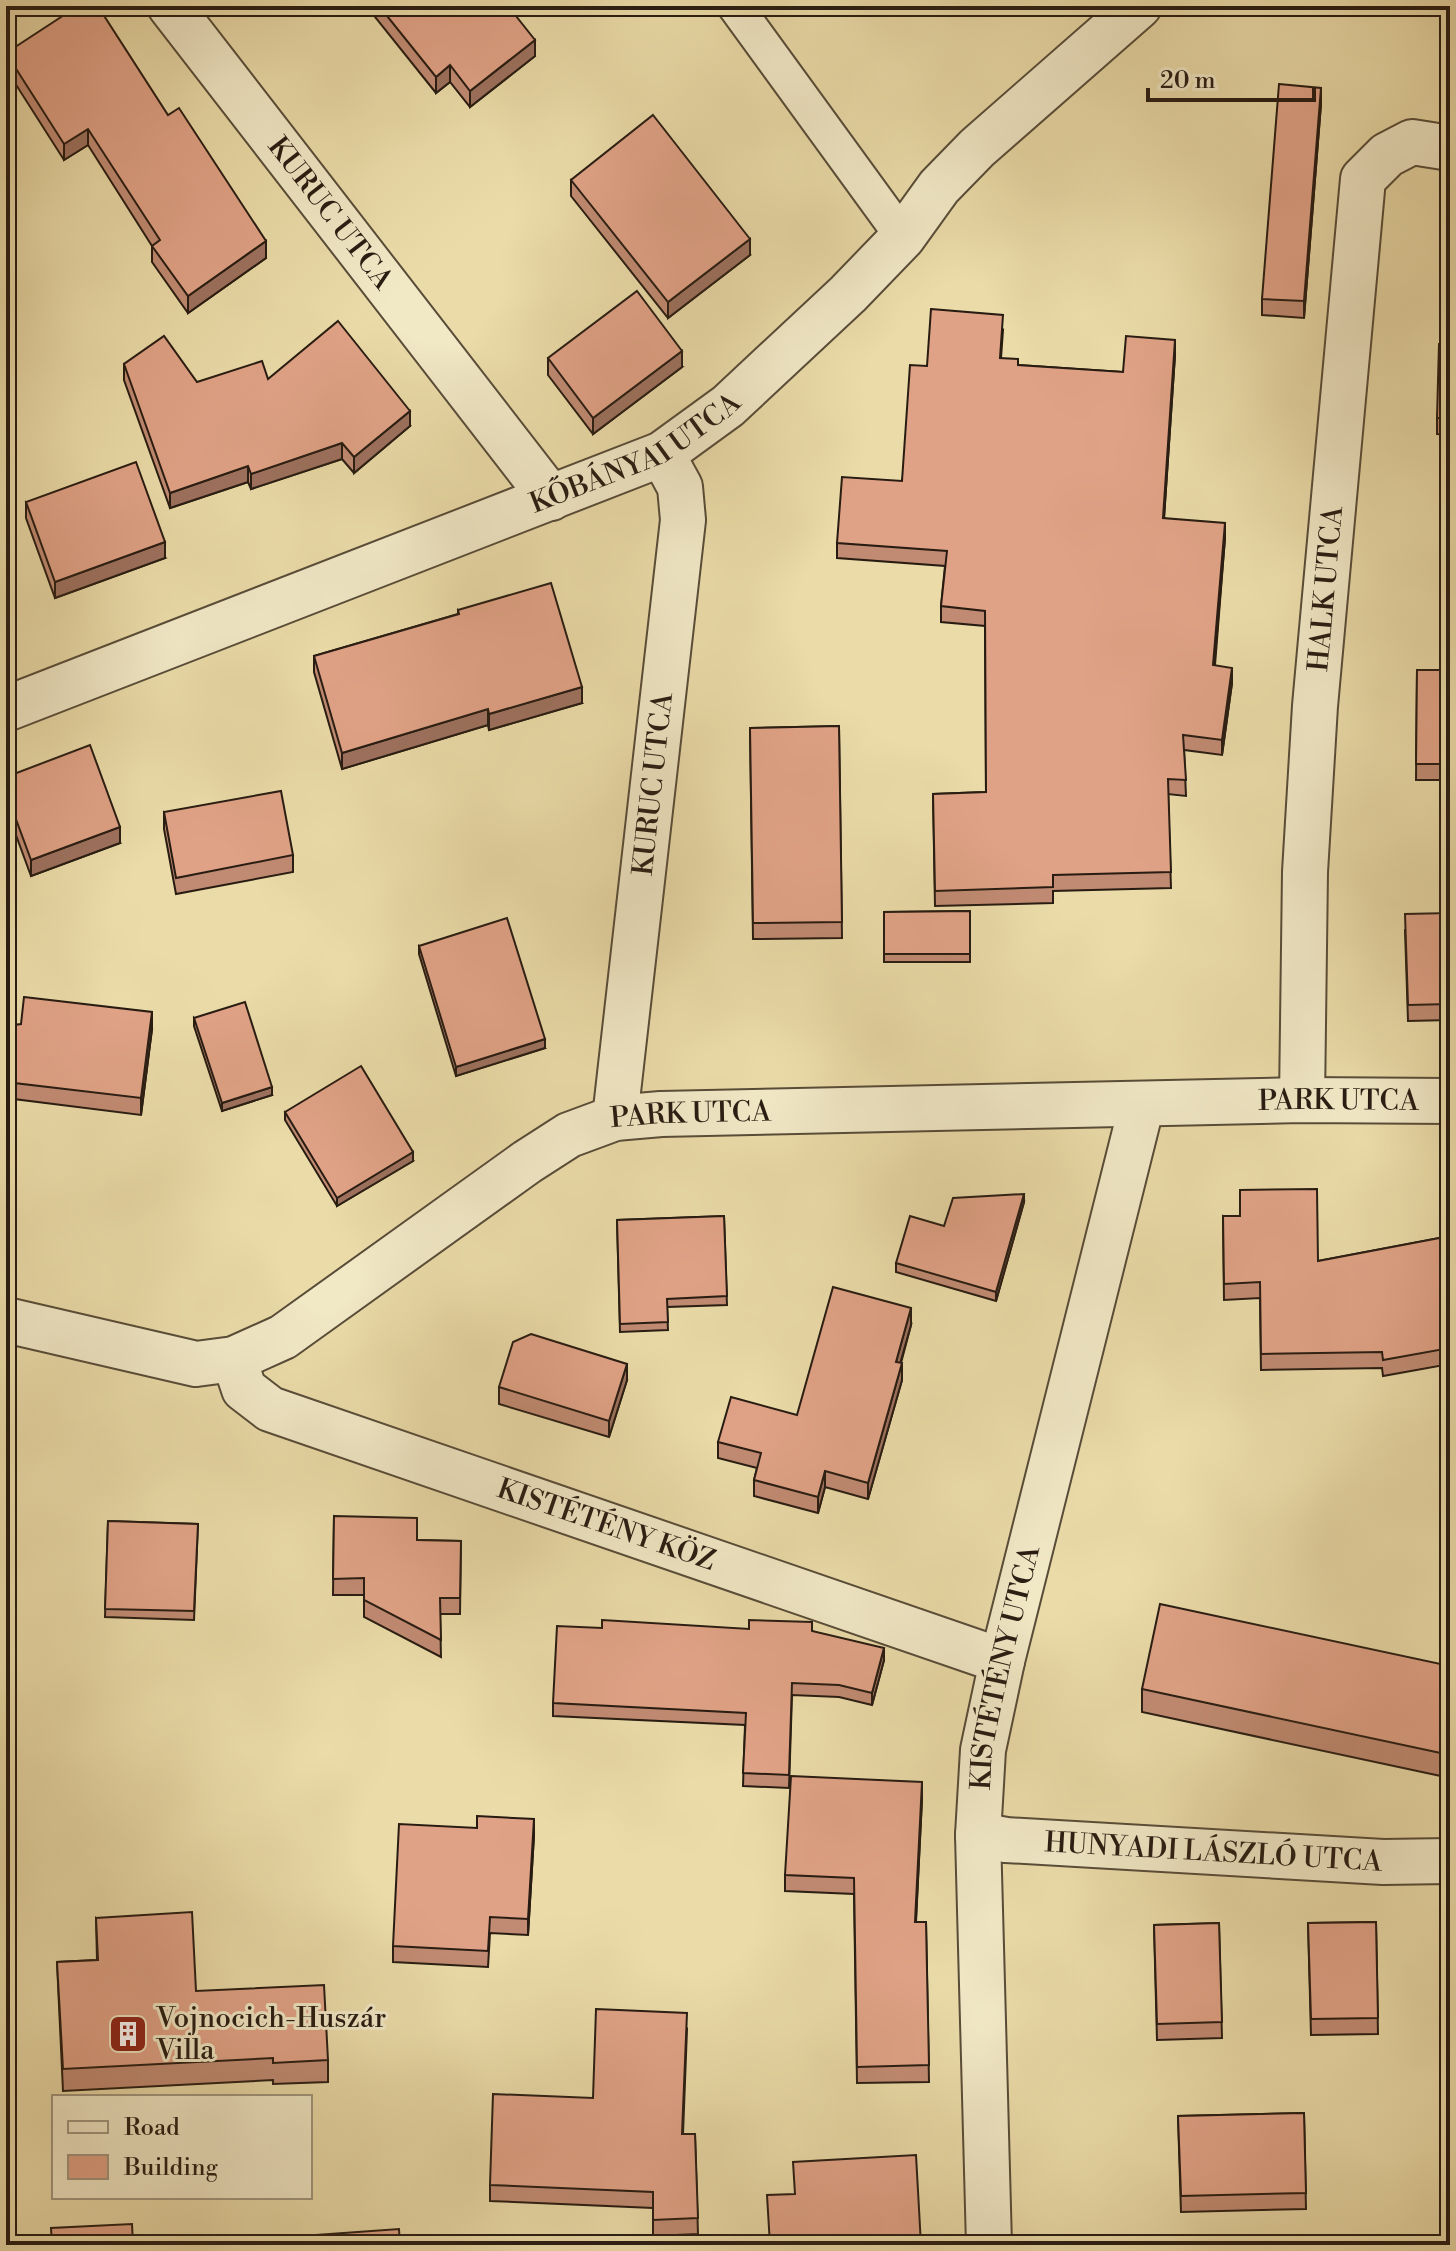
<svg xmlns="http://www.w3.org/2000/svg" width="1456" height="2251" viewBox="0 0 1456 2251" font-family="'Libre Bodoni',serif">
	<style>
		.lines { fill: none; stroke-linecap: round; stroke-linejoin: round }
		.lane-casing { stroke: #584c38; stroke-width: 38 }
		.street-casing { stroke: #584c38; stroke-width: 48 }
		.lane { stroke: #f1e8c6; stroke-width: 34 }
		.street { stroke: #f1e8c6; stroke-width: 44 }
		.wall { fill: #c18b73; stroke: #281c12; stroke-width: 2 }
		.shaded-wall { fill: #9d715e; stroke: #281c12; stroke-width: 2 }
		.building { fill: #e0a286; stroke: #281c12; stroke-width: 2 }
		.labels { text-anchor: middle; dominant-baseline: central; stroke-width: 6; stroke-linejoin: round; paint-order: stroke }
		.street-label { font-size: 28px; fill: #281c12; stroke: #f1e8c6 }
		.poi-label { font-size: 28px; fill: #281c12; stroke: #f1e8c6; text-anchor: start }
	</style>
	<rect width="100%" height="100%" fill="#eadba8"/>
	<filter id="stains"><feTurbulence type="fractalNoise" baseFrequency=".0025" numOctaves="4"/><feColorMatrix values="0 0 0 0 .2 0 0 0 0 .09 0 0 0 0 .02 0 0 0 .5 -.17"/></filter>
	<radialGradient id="worn" r=".72"><stop offset=".6" stop-color="#630" stop-opacity="0"/><stop offset="1" stop-color="#630" stop-opacity=".3"/></radialGradient>
	<g class="lines">
		<!-- lane casing -->
		<g class="lane-casing">
			<polyline id="lane" points="735,6 903,237"/>
		</g>
		<!-- street casing -->
		<g class="street-casing">
			<g id="street">
				<path id="s1" d="M170,6L551,498"/>
				<path id="s2" d="M6,709L662,454L728,406L848,294L903,237L939,187L977,148L1139,6"/>
				<path id="s3" d="M1302,1100L1305,872L1315,706L1363,179L1387,155L1412,142L1450,148"/>
				<path id="s4" d="M615,1118L683,520L680,487L662,454"/>
				<path id="s5" d="M6,1320L196,1364L234,1359L283,1337L527,1162L569,1135L615,1118L661,1114L1302,1100L1450,1101"/>
				<path id="s6" d="M234,1359L244,1389L270,1409L1002,1661"/>
				<path id="s7" d="M978,1835L1006,1840L1383,1862L1450,1861"/>
				<path id="s8" d="M989,2245L978,1835L983,1750L1002,1661L1142,1104"/>
			</g>
		</g>
		<!-- lane -->
		<use href="#lane" class="lane"/>
		<!-- street -->
		<use href="#street" class="street"/>
	</g>
	<!-- wall -->
	<g class="wall">
		<polygon points="375,6 508,6 535,56 470,107 450,82 436,93 375,17"/>
		<polygon points="6,52 168,115 266,258 188,313 152,262 152,246 88,145 64,160 6,69"/>
		<polygon points="1321,104 1304,318 1262,315 1262,299"/>
		<polygon points="571,180 750,255 668,318 571,196"/>
		<polygon points="1003,330 1001,358 1018,365 1123,372 1175,355 1164,518 1225,538 1215,665 1232,683 1222,755 1184,750 1186,796 1168,794 1171,888 1053,891 1053,903 935,906 933,794 986,792 985,626 941,622 941,606 945,566 837,558 837,543 902,481 927,366"/>
		<polygon points="1450,345 1450,435 1437,434 1437,418"/>
		<polygon points="548,358 682,367 593,434 548,375"/>
		<polygon points="124,364 197,382 268,379 410,426 354,473 342,459 251,489 248,482 170,508 124,380"/>
		<polygon points="26,502 165,558 55,598 26,518"/>
		<polygon points="458,610 582,703 489,730 488,725 342,769 314,672 314,656 458,614"/>
		<polygon points="1417,670 1450,670 1450,780 1416,780"/>
		<polygon points="839,726 842,938 753,939 750,728"/>
		<polygon points="6,777 120,843 31,876 6,808"/>
		<polygon points="164,812 293,855 293,872 176,894 164,829"/>
		<polygon points="970,911 970,962 884,962 884,912"/>
		<polygon points="1450,913 1450,1020 1408,1021 1405,930"/>
		<polygon points="419,946 545,1048 456,1076 419,954"/>
		<polygon points="194,1018 272,1095 222,1111 194,1026"/>
		<polygon points="6,1026 152,1029 141,1115 6,1098"/>
		<polygon points="285,1112 413,1161 337,1206 285,1120"/>
		<polygon points="1024,1202 996,1301 896,1272 896,1263 944,1226"/>
		<polygon points="724,1216 727,1305 667,1307 668,1330 620,1332 617,1220"/>
		<polygon points="1223,1216 1318,1261 1450,1236 1450,1364 1383,1376 1382,1368 1261,1370 1260,1298 1224,1300"/>
		<polygon points="911,1325 901,1363 902,1380 868,1499 825,1487 818,1513 754,1496 754,1480 757,1468 718,1458 718,1442 797,1415"/>
		<polygon points="627,1380 609,1437 499,1404 499,1387"/>
		<polygon points="6,1479 10,1603 10,1619 6,1619"/>
		<polygon points="334,1516 417,1540 461,1541 460,1614 440,1614 441,1657 364,1617 364,1595 333,1595"/>
		<polygon points="108,1521 198,1524 194,1620 105,1617"/>
		<polygon points="602,1628 749,1629 812,1631 884,1660 872,1705 839,1697 792,1695 789,1788 743,1786 745,1725 553,1716 553,1703"/>
		<polygon points="1450,1666 1450,1778 1142,1712 1142,1689"/>
		<polygon points="922,1799 916,1922 926,1922 929,2082 857,2083 854,1894 785,1891 785,1875"/>
		<polygon points="534,1835 528,1935 490,1933 488,1967 393,1962 393,1946"/>
		<polygon points="96,1918 196,1991 328,2060 328,2082 273,2084 273,2080 63,2091 57,1962 97,1960"/>
		<polygon points="1376,1922 1378,2034 1311,2035 1308,1923"/>
		<polygon points="1219,1923 1222,2038 1157,2040 1154,1925"/>
		<polygon points="687,2029 683,2134 695,2134 698,2234 653,2236 653,2208 490,2201 490,2185 593,2098"/>
		<polygon points="1304,2113 1306,2209 1181,2212 1178,2116"/>
	</g>
	<!-- shaded-wall -->
	<g class="shaded-wall">
		<polygon points="535,40 535,56 470,107 470,91"/>
		<polygon points="450,65 450,82 436,93 436,77"/>
		<polygon points="1321,88 1321,104 1304,318 1304,301"/>
		<polygon points="88,129 88,145 64,160 64,144"/>
		<polygon points="750,239 750,255 668,318 668,302"/>
		<polygon points="266,241 266,258 188,313 188,296"/>
		<polygon points="1175,340 1175,355 1163,533 1163,518"/>
		<polygon points="682,351 682,367 593,434 593,418"/>
		<polygon points="410,411 410,426 354,473 354,457"/>
		<polygon points="342,443 342,459 251,489 251,474"/>
		<polygon points="248,466 248,482 170,508 170,493"/>
		<polygon points="1225,523 1225,538 1213,681 1213,665"/>
		<polygon points="165,542 165,558 55,598 55,582"/>
		<polygon points="1232,668 1232,683 1222,755 1222,740"/>
		<polygon points="582,687 582,703 489,730 489,714"/>
		<polygon points="488,709 488,725 342,769 342,753"/>
		<polygon points="120,827 120,843 31,876 31,860"/>
		<polygon points="152,1012 152,1029 141,1115 141,1098"/>
		<polygon points="545,1039 545,1048 456,1076 456,1067"/>
		<polygon points="272,1087 272,1095 222,1111 222,1103"/>
		<polygon points="413,1152 413,1161 337,1206 337,1198"/>
		<polygon points="1024,1194 1024,1202 996,1301 996,1292"/>
		<polygon points="911,1308 911,1325 896,1378 896,1362"/>
		<polygon points="902,1363 902,1380 868,1499 868,1483"/>
		<polygon points="627,1364 627,1380 609,1437 609,1421"/>
		<polygon points="825,1471 825,1487 818,1513 818,1497"/>
		<polygon points="884,1648 884,1660 872,1705 872,1693"/>
		<polygon points="922,1782 922,1799 915,1938 915,1922"/>
		<polygon points="534,1819 534,1835 528,1935 528,1919"/>
	</g>
	<!-- building -->
	<g class="building">
		<polygon points="78,6 85,6 90,14 99,8 168,115 179,108 266,241 188,296 152,246 160,240 88,129 64,144 6,53"/>
		<polygon points="379,6 508,6 535,40 470,91 450,65 436,77"/>
		<polygon points="1279,84 1321,88 1304,301 1262,299"/>
		<polygon points="653,115 750,239 668,302 571,180"/>
		<polygon points="637,291 682,351 593,418 548,358"/>
		<polygon points="931,309 1003,315 1000,358 1018,359 1018,365 1123,372 1126,336 1175,340 1163,518 1225,523 1213,665 1232,668 1222,740 1183,735 1186,780 1168,779 1171,872 1053,875 1053,887 935,891 933,794 986,792 985,611 941,606 947,551 837,543 842,477 902,481 910,365 927,366"/>
		<polygon points="338,321 410,411 354,457 342,443 251,474 248,466 170,493 124,364 164,336 197,382 262,361 268,379"/>
		<polygon points="1439,344 1450,345 1450,418 1437,418"/>
		<polygon points="136,462 165,542 55,582 26,502"/>
		<polygon points="551,583 582,687 489,714 488,709 342,753 314,656 459,614 458,610"/>
		<polygon points="1417,670 1450,670 1450,764 1416,764"/>
		<polygon points="839,726 842,922 753,923 750,728"/>
		<polygon points="90,745 120,827 31,860 6,792 6,777"/>
		<polygon points="281,791 293,855 176,878 164,812"/>
		<polygon points="970,911 970,954 884,954 884,912"/>
		<polygon points="1450,913 1450,1004 1408,1005 1405,914"/>
		<polygon points="507,918 545,1039 456,1067 419,946"/>
		<polygon points="24,997 152,1012 141,1098 6,1082 6,1026 21,1024"/>
		<polygon points="245,1002 272,1087 222,1103 194,1018"/>
		<polygon points="361,1066 413,1152 337,1198 285,1112"/>
		<polygon points="1317,1189 1318,1261 1450,1236 1450,1348 1383,1360 1382,1352 1261,1354 1260,1282 1224,1284 1223,1216 1240,1216 1240,1190"/>
		<polygon points="1024,1194 996,1292 896,1263 910,1216 944,1226 953,1198"/>
		<polygon points="724,1216 727,1296 667,1299 668,1322 620,1324 617,1220"/>
		<polygon points="833,1287 911,1308 896,1362 902,1363 868,1483 825,1471 818,1497 754,1480 761,1453 718,1442 731,1397 797,1415"/>
		<polygon points="531,1334 627,1364 609,1421 499,1387 513,1342"/>
		<polygon points="6,1479 10,1603 6,1603"/>
		<polygon points="334,1516 417,1518 417,1540 461,1541 460,1598 440,1598 441,1640 364,1600 364,1578 333,1579"/>
		<polygon points="108,1521 198,1524 194,1611 105,1609"/>
		<polygon points="1160,1604 1450,1666 1450,1755 1142,1689"/>
		<polygon points="602,1620 749,1629 749,1620 812,1622 812,1631 884,1648 872,1693 839,1685 792,1683 789,1775 743,1773 746,1713 553,1703 557,1626 602,1628"/>
		<polygon points="791,1776 922,1782 915,1922 926,1922 929,2065 857,2067 854,1878 785,1875"/>
		<polygon points="477,1816 534,1819 528,1919 490,1917 488,1951 393,1946 399,1824 477,1828"/>
		<polygon points="192,1912 196,1991 324,1985 328,2060 273,2063 273,2058 63,2069 57,1962 98,1960 96,1918"/>
		<polygon points="1376,1922 1378,2018 1311,2019 1308,1923"/>
		<polygon points="1219,1923 1222,2022 1157,2024 1154,1925"/>
		<polygon points="596,2009 687,2013 682,2134 695,2134 698,2218 653,2220 653,2192 490,2185 493,2094 593,2098"/>
		<polygon points="1304,2113 1306,2193 1181,2196 1178,2116"/>
		<polygon points="916,2155 921,2245 770,2245 767,2195 795,2194 793,2162"/>
		<polygon points="132,2224 133,2245 52,2245 51,2228"/>
		<polygon points="399,2229 400,2245 274,2245 274,2238"/>
	</g>
	<!-- icons -->
	<defs>
		<g id="building-square" transform="scale(2)"><rect x="-9" y="-9" width="18" height="18" rx="4" fill="#8f2418" stroke="#f1e8c6"/><path d="M-4-6H4V6H1V3H-1V6H-4ZM-2.5-4.3h1.7v1.8h-1.7ZM.8-4.3h1.7v1.8H.8ZM-2.5-1h1.7V.8h-1.7ZM.8-1h1.7V.8H.8Z" fill="#fff"/></g>
	</defs>
	<g fill-rule="evenodd">
		<use href="#building-square" x="128" y="2034"/>
	</g>
	<g class="labels">
		<!-- street labels -->
		<g class="street-label">
			<text stroke="none"><textPath href="#s1" startOffset="262">KURUC UTCA</textPath></text>
			<text stroke="none"><textPath href="#s2" startOffset="680">KŐBÁNYAI UTCA</textPath></text>
			<text stroke="none"><textPath href="#s3" startOffset="512">HALK UTCA</textPath></text>
			<text stroke="none"><textPath href="#s4" startOffset="336">KURUC UTCA</textPath></text>
			<text stroke="none"><textPath href="#s5" startOffset="1410">PARK UTCA</textPath></text>
			<text stroke="none"><textPath href="#s5" startOffset="762">PARK UTCA</textPath></text>
			<text stroke="none"><textPath href="#s6" startOffset="420">KISTÉTÉNY KÖZ</textPath></text>
			<text stroke="none"><textPath href="#s8" startOffset="580">KISTÉTÉNY UTCA</textPath></text>
			<text stroke="none"><textPath href="#s7" startOffset="236">HUNYADI LÁSZLÓ UTCA</textPath></text>
		</g>
		<!-- poi labels -->
		<g class="poi-label">
			<text x="156" y="2018">Vojnocich-Huszár<tspan x="156" dy="32">Villa</tspan></text>
		</g>
	</g>
	<!-- margin -->
	<rect width="1456" height="2251" fill="none" stroke="#eadba8" stroke-width="32"/>
	<rect x="8" y="8" width="1440" height="2235" fill="none" stroke="#281c12" stroke-width="4"/>
	<rect x="16" y="16" width="1424" height="2219" fill="none" stroke="#281c12" stroke-width="2"/>
	<!-- legend -->
	<rect x="52" y="2095" width="260" height="104" fill="#f1e8c6" stroke="#a1967e" stroke-width="2"/>
	<rect x="68" y="2121" width="40" height="12" fill="#f1e8c6" stroke="#a1967e" stroke-width="2"/>
	<text x="124" y="2135" font-size="24" fill="#281c12">Road</text>
	<rect x="68" y="2155" width="40" height="24" fill="#e0a286" stroke="#a1967e" stroke-width="2"/>
	<text x="124" y="2175" font-size="24" fill="#281c12">Building</text>
	<!-- scale -->
	<path d="M1148 88v12h166v-12" fill="none" stroke="#281c12" stroke-width="4"/>
	<text x="1160" y="88" font-size="24" fill="#281c12" stroke="#f1e8c6" stroke-width="6" paint-order="stroke">20 m</text>
	<rect width="100%" height="100%" filter="url(#stains)"/>
	<rect width="100%" height="100%" fill="url(#worn)"/>
</svg>
